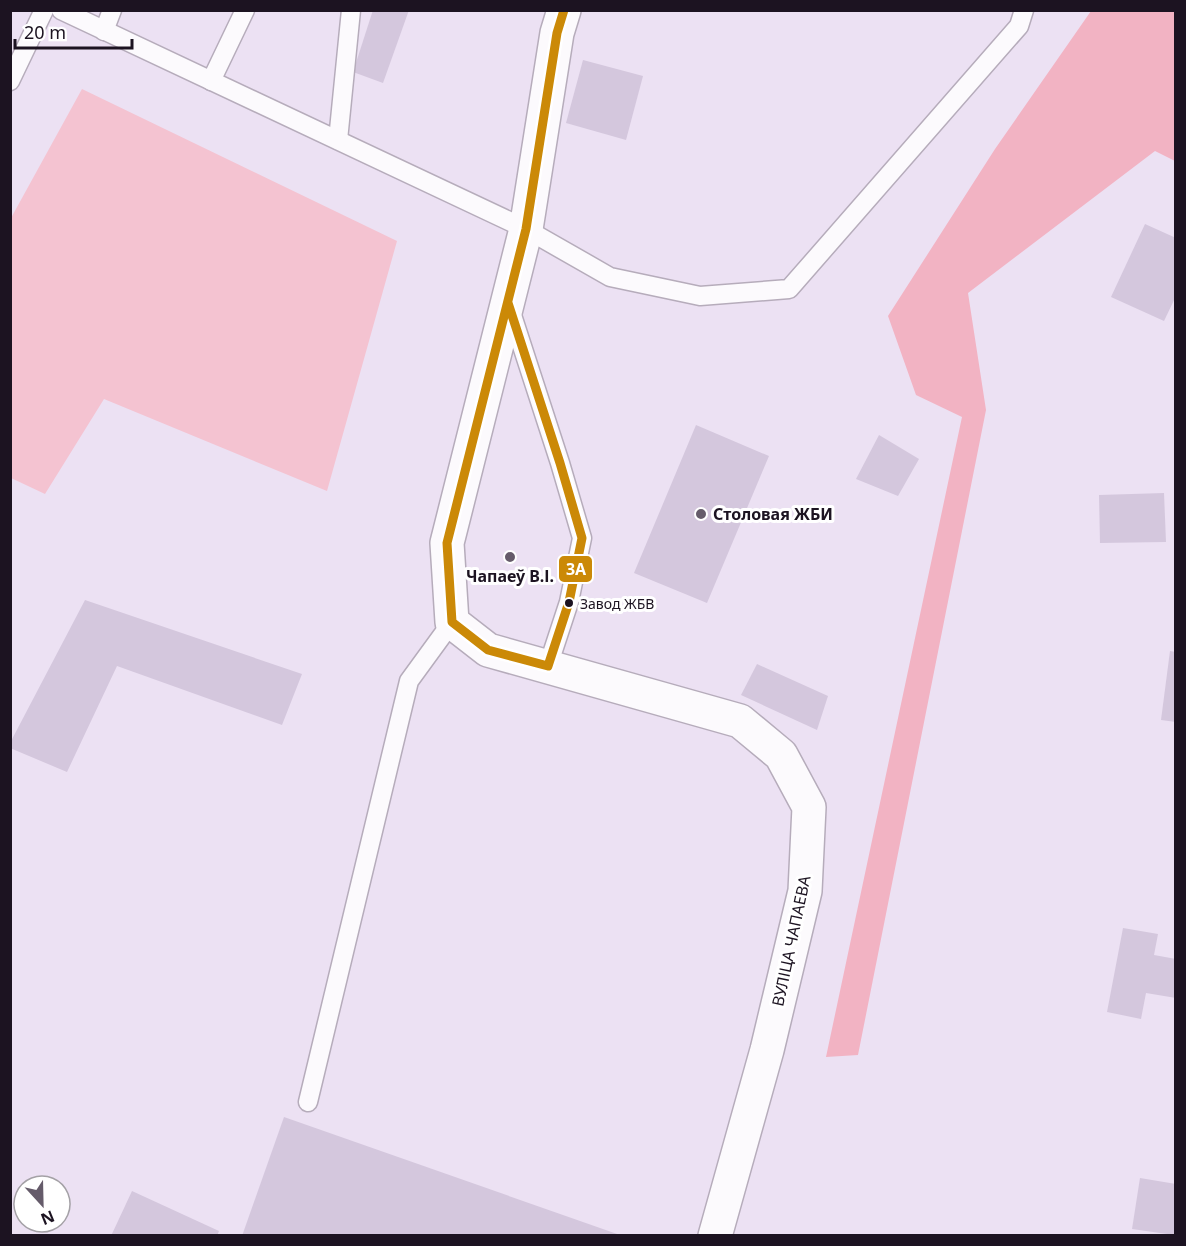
<svg xmlns="http://www.w3.org/2000/svg" width="1186" height="1246" viewBox="0 0 1186 1246" font-family="'Noto Sans',sans-serif">
	<style>
		.green { fill: #f4c3d1 }
		.forest { fill: #f2b3c3 }
		.building { fill: #d4c7dd }
		.lines { fill: none; stroke-linecap: round; stroke-linejoin: round }
		.service-casing { stroke: #b6acbb; stroke-width: 21 }
		.minor-casing { stroke: #b6acbb; stroke-width: 36 }
		.tertiary-casing { stroke: #b6acbb; stroke-width: 36 }
		.service { stroke: #fcfafd; stroke-width: 18 }
		.minor { stroke: #fcfafd; stroke-width: 33 }
		.tertiary { stroke: #fcfafd; stroke-width: 33 }
		.bus-1-casing { stroke: #fff; stroke-width: 14 }
		.bus-1 { stroke: #cb8907; stroke-width: 9 }
		.poi-dot { fill: #655b6a; stroke: #fff; stroke-width: 2 }
		.bus-dot { fill: #1c1321; stroke: #fff; stroke-width: 2 }
		.labels { text-anchor: middle; dominant-baseline: central; stroke-width: 6; stroke-linejoin: round; paint-order: stroke }
		.bus-label { font-size: 14px; fill: #1c1321; stroke: #fff; text-anchor: start }
		.poi-label { font-size: 16px; font-weight: bold; fill: #1c1321; stroke: #fff; text-anchor: start }
		.street-label { font-size: 16px; fill: #1c1321; stroke: #fff }
		.line-badge { stroke: #fff; stroke-width: 2 }
		.badge-label { font-size: 16px; text-anchor: middle; font-weight: bold; fill: #fff }
	</style>
	<rect width="100%" height="100%" fill="#ece1f3"/>
	<!-- green -->
	<polygon class="green" points="82,89 397,241 327,491 104,399 45,494 11,478 11,218"/>
	<!-- forest -->
	<polygon class="forest" points="1091,11 1175,11 1175,161 1155,151 968,293 986,410 858,1055 826,1057 962,417 916,395 888,316 995,149"/>
	<!-- building -->
	<g class="building">
		<polygon points="373,10 409,10 383,83 353,72"/>
		<polygon points="583,60 643,76 626,140 566,123"/>
		<polygon points="1145,224 1176,238 1176,296 1164,321 1111,297"/>
		<polygon points="696,425 769,456 707,603 634,573"/>
		<polygon points="879,435 919,459 898,496 856,479"/>
		<polygon points="1164,493 1166,542 1100,543 1099,495"/>
		<polygon points="85,600 302,674 282,725 117,666 67,772 10,748 10,743"/>
		<polygon points="1170,651 1176,652 1176,722 1161,720"/>
		<polygon points="757,664 828,696 817,730 741,695"/>
		<polygon points="1123,928 1158,934 1154,955 1176,959 1176,998 1146,993 1141,1019 1107,1012"/>
		<polygon points="284,1117 620,1235 620,1236 242,1236"/>
		<polygon points="1140,1178 1176,1184 1174,1235 1132,1229"/>
		<polygon points="132,1191 219,1231 217,1236 111,1236"/>
	</g>
	<g class="lines">
		<!-- service casing -->
		<g class="service-casing">
			<g id="service">
				<polyline points="61,10 526,229 610,277 700,296 789,289 1019,26 1024,10"/>
				<polyline points="104,31 112,10"/>
				<polyline points="10,81 44,10"/>
				<polyline points="211,81 245,10"/>
				<polyline points="338,140 351,10"/>
				<polyline points="510,309 560,463 582,538 569,602 548,666"/>
				<polyline points="308,1102 409,681 452,622"/>
			</g>
		</g>
		<!-- minor casing -->
		<g class="minor-casing">
			<polyline id="minor" points="526,229 447,543 452,622 488,650 740,721 781,755 809,807 805,891 767,1050 715,1236"/>
		</g>
		<!-- tertiary casing -->
		<g class="tertiary-casing">
			<polyline id="tertiary" points="526,229 557,33 564,10"/>
		</g>
		<!-- service -->
		<use href="#service" class="service"/>
		<!-- minor -->
		<use href="#minor" class="minor"/>
		<!-- tertiary -->
		<use href="#tertiary" class="tertiary"/>
		<!-- bus-1 casing -->
		<g class="bus-1-casing">
			<polyline id="bus-1" points="508,303 560,463 582,538 569,602 548,666 488,650 452,622 447,543 526,229 557,33 564,10"/>
		</g>
		<!-- bus-1 -->
		<use href="#bus-1" class="bus-1"/>
	</g>
	<!-- markers -->
	<g class="poi-dot">
		<circle cx="701" cy="514" r="6"/>
		<circle cx="510" cy="557" r="6"/>
	</g>
	<circle class="bus-dot" cx="569" cy="603" r="5"/>
	<g class="labels">
		<!-- bus labels -->
		<g class="bus-label">
			<text x="580" y="603">Завод ЖБВ</text>
		</g>
		<!-- poi labels -->
		<g class="poi-label">
			<text x="713" y="514">Столовая ЖБИ</text>
			<text x="510" y="576" text-anchor="middle">Чапаеў В.І.</text>
		</g>
		<!-- street labels -->
		<g class="street-label">
			<text transform="translate(791 941) rotate(-78)">ВУЛІЦА ЧАПАЕВА</text>
		</g>
	</g>
	<rect class="line-badge" x="558" y="555" width="35" height="28" rx="6" fill="#cb8907"/>
	<g class="badge-label">
		<text x="576" y="575">3А</text>
	</g>
	<!-- border -->
	<rect width="1186" height="1246" fill="none" stroke="#1c1321" stroke-width="24"/>
	<!-- north arrow -->
	<g transform="translate(42 1204) rotate(158)"><circle r="28" fill="#ffffff" stroke="#a4a1a6" stroke-width="1.5"/>
	<path d="M0-4.5L10 22L0 15L-10 22Z" fill="#655b6a"/>
	<text y="-9" font-size="16" font-weight="bold" text-anchor="middle" fill="#1c1321">N</text>
	</g>
	<!-- scale -->
	<path d="M15 39v9h117v-9" fill="none" stroke="#1c1321" stroke-width="3"/>
	<text x="24" y="39" font-size="18" fill="#1c1321" stroke="#ffffff" stroke-width="4.5" paint-order="stroke">20 m</text>
</svg>
